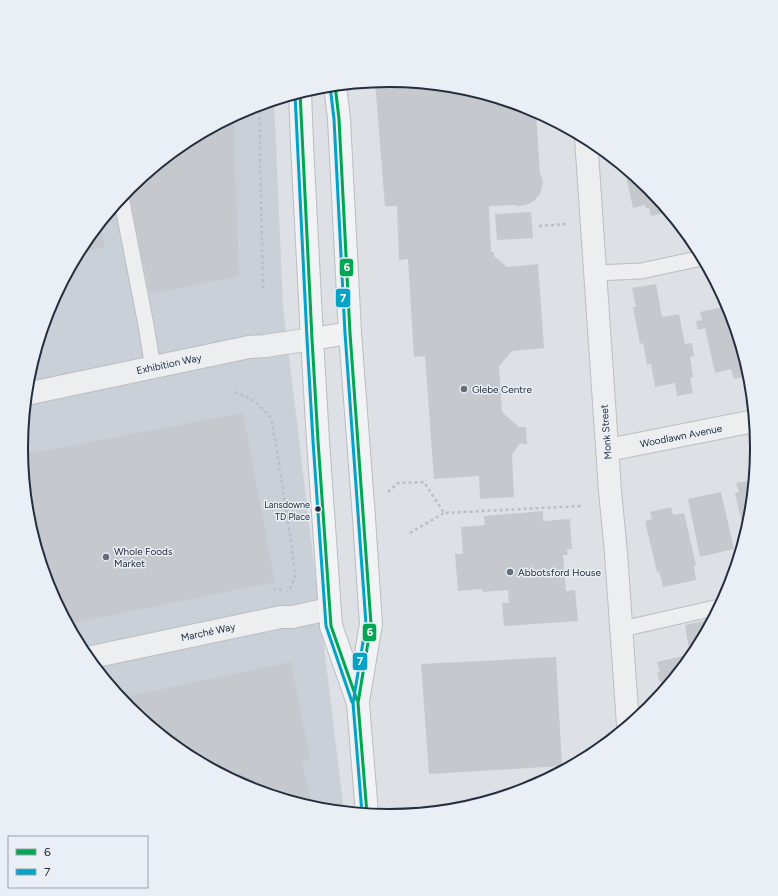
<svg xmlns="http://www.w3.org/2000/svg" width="778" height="896" viewBox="0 0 778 896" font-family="Figtree,sans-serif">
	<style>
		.built { fill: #cad0d8 }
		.building { fill: #c5c8cc }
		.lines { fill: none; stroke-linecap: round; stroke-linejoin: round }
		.service-casing { stroke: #bbbec2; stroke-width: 17 }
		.minor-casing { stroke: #bbbec2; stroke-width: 24 }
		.primary-casing { stroke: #b9bdc2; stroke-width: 24 }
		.path { stroke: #bcbfc4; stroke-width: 2.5; stroke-dasharray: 3 3; stroke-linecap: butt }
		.service { stroke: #edeef0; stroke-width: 15 }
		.minor { stroke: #edeef0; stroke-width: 22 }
		.primary { stroke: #f2f3f4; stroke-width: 22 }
		.bus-1-casing { stroke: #eaeff5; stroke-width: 6 }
		.bus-2-casing { stroke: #eaeff5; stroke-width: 6 }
		.bus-1 { stroke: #00a651; stroke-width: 3 }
		.bus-2 { stroke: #02a3c7; stroke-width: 3 }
		.poi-dot { fill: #646d78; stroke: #eaeff5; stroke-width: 1.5 }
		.bus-dot { fill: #232f3e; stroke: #eaeff5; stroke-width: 1.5 }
		.labels { text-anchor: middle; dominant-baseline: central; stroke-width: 3; stroke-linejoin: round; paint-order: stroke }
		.bus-label { font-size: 9px; fill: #232f3e; stroke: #eaeff5; text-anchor: end }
		.street-label { font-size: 10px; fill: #232f3e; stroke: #eaeff5 }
		.poi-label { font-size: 10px; fill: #232f3e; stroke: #eaeff5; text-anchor: start }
		.rim { fill: none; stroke: #232f3e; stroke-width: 2 }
		.line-badge { stroke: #eaeff5; stroke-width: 1.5 }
		.badge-label { font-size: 11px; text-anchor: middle; font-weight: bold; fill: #fff }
	</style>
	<rect width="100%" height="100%" fill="#dde0e4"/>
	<!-- built -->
	<polygon class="built" points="274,100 283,307 344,812 317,809 248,788 184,754 129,708 83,652 49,589 28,520 21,448 28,376 49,307 83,243 129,188 185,142 248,108"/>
	<!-- building -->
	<g class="building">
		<polygon points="389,80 461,87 518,105 519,112 536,112 540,173 543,181 542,186 540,194 534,201 526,205 518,206 513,205 489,206 491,252 494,252 494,256 507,267 538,264 544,348 512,351 499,366 502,412 519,427 526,427 527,445 520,443 512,455 514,497 480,499 479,476 434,479 425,356 414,357 408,259 399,260 397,206 385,206 375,81"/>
		<polygon points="233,116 239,276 150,294 128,189 185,142"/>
		<polygon points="624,167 649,188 669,212 651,216 649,208 646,208 645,205 633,208"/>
		<polygon points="531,212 533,238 497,240 495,214"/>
		<polygon points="100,223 105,247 78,252 83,243"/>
		<polygon points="656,284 662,317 679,314 685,344 692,343 694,356 690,357 693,377 690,378 693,393 677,396 675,383 655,387 651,364 647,365 643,343 640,344 633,307 636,307 632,288"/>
		<polygon points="728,306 731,319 733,319 747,365 749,376 734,379 731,369 715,373 705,328 698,330 696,321 702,320 700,312"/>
		<polygon points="243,413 275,582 68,624 49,589 28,520 22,455"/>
		<polygon points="749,481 750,488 753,487 750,520 745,536 735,493 739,492 736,483"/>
		<polygon points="721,492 734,549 700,557 688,499"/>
		<polygon points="671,507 673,515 684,513 696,565 694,566 696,580 663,587 659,571 657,572 645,521 652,519 650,512"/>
		<polygon points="543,511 543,521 570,519 572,549 567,549 568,555 563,555 566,591 575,590 578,621 504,626 502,603 509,603 508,590 483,592 482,589 458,591 455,554 463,554 461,527 485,525 484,516"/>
		<polygon points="708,620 710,625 695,653 692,656 692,649 689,649 685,625"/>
		<polygon points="683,656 685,664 663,691 661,681 659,681 657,673 660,672 657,662"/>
		<polygon points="556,657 562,766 429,774 421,664"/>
		<polygon points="291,662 310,759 302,761 312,807 248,788 184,754 129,708 120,698"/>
	</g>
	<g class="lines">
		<!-- service casing -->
		<g class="service-casing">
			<g id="service">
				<polyline points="121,197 146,325 153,368"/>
				<polyline points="595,273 641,271 702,258"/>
				<polyline points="622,629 719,607"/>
			</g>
		</g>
		<!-- minor casing -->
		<g class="minor-casing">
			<g id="minor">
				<polyline points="586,138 610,491 616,553 628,725"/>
				<polyline points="26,394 249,347 265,346 312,339"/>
				<polyline points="608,450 754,421"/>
				<polyline points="87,658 281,617 292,617 329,609"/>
			</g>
		</g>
		<!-- primary casing -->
		<g class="primary-casing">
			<g id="primary">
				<polyline points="335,85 339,119 350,333 364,518 371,624 358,701"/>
				<polyline points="300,92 302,144 312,339 318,441 331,626 358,703 367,814"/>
				<polyline points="312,339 350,333"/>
			</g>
		</g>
		<!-- path -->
		<g class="path">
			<polyline points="259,105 263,288"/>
			<polyline points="539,226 567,224"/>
			<polyline points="235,392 255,401 271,418 277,451 292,548 295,577 289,591 287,591"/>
			<polyline points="388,492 398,483 424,482 444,513 581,506"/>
			<polyline points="410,533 444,513"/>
			<polyline points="273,589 282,590"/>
		</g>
		<!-- service -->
		<use href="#service" class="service"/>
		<!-- minor -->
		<use href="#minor" class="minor"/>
		<!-- primary -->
		<use href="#primary" class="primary"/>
		<!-- bus-1 casing -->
		<g class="bus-1-casing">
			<g id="bus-1">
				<polyline points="335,85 339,119 350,333 371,624 358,703 367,814"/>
				<polyline points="300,92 312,339 318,441 331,626 357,700"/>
			</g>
		</g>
		<!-- bus-2 casing -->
		<g class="bus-2-casing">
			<g id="bus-2">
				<polyline points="330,86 334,119 345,333 366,624 353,703 362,813"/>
				<polyline points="295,94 307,339 313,441 326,626 352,702"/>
			</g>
		</g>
		<!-- bus-1 -->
		<use href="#bus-1" class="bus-1"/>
		<!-- bus-2 -->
		<use href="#bus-2" class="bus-2"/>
	</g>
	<!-- markers -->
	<g class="poi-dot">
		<circle cx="464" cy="389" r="4"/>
		<circle cx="106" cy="557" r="4"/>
		<circle cx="510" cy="572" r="4"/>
	</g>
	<circle class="bus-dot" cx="318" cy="509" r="3.5"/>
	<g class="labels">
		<!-- bus labels -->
		<g class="bus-label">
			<text x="310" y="504">Lansdowne<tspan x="310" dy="12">TD Place</tspan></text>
		</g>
		<!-- street labels -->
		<g class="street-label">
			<text transform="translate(169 364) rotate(-12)">Exhibition Way</text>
			<text transform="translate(606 432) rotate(-94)">Monk Street</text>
			<text transform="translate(681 436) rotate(-11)">Woodlawn Avenue</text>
			<text transform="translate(208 632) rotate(-12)">Marché Way</text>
		</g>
		<!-- poi labels -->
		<g class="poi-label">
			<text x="472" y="389">Glebe Centre</text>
			<text x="114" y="551">Whole Foods<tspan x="114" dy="12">Market</tspan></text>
			<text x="518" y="572">Abbotsford House</text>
		</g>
	</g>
	<!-- crop -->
	<path d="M0 0H778V896H0ZM28 448a361 361 0 1 1 722 0a361 361 0 1 1-722 0Z" fill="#eaeff5" fill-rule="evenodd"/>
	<path class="rim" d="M28 448a361 361 0 1 1 722 0a361 361 0 1 1-722 0Z"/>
	<g class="line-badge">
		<rect x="339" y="258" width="15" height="19" rx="4" fill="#00a651"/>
		<rect x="335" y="288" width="16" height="20" rx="4" fill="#02a3c7"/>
		<rect x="362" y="623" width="15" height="19" rx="4" fill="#00a651"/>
		<rect x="352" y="652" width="16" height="19" rx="4" fill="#02a3c7"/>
	</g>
	<g class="badge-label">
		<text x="347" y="271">6</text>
		<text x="343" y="302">7</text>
		<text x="370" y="636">6</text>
		<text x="360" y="665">7</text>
	</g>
	<!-- legend -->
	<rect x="8" y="836" width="140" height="52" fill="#eaeff5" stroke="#9aa2ac"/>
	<rect x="16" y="849" width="20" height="6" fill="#00a651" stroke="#9aa2ac"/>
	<text x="44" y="856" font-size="12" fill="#232f3e">6</text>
	<rect x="16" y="869" width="20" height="6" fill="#02a3c7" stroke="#9aa2ac"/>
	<text x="44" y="876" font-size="12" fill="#232f3e">7</text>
</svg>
